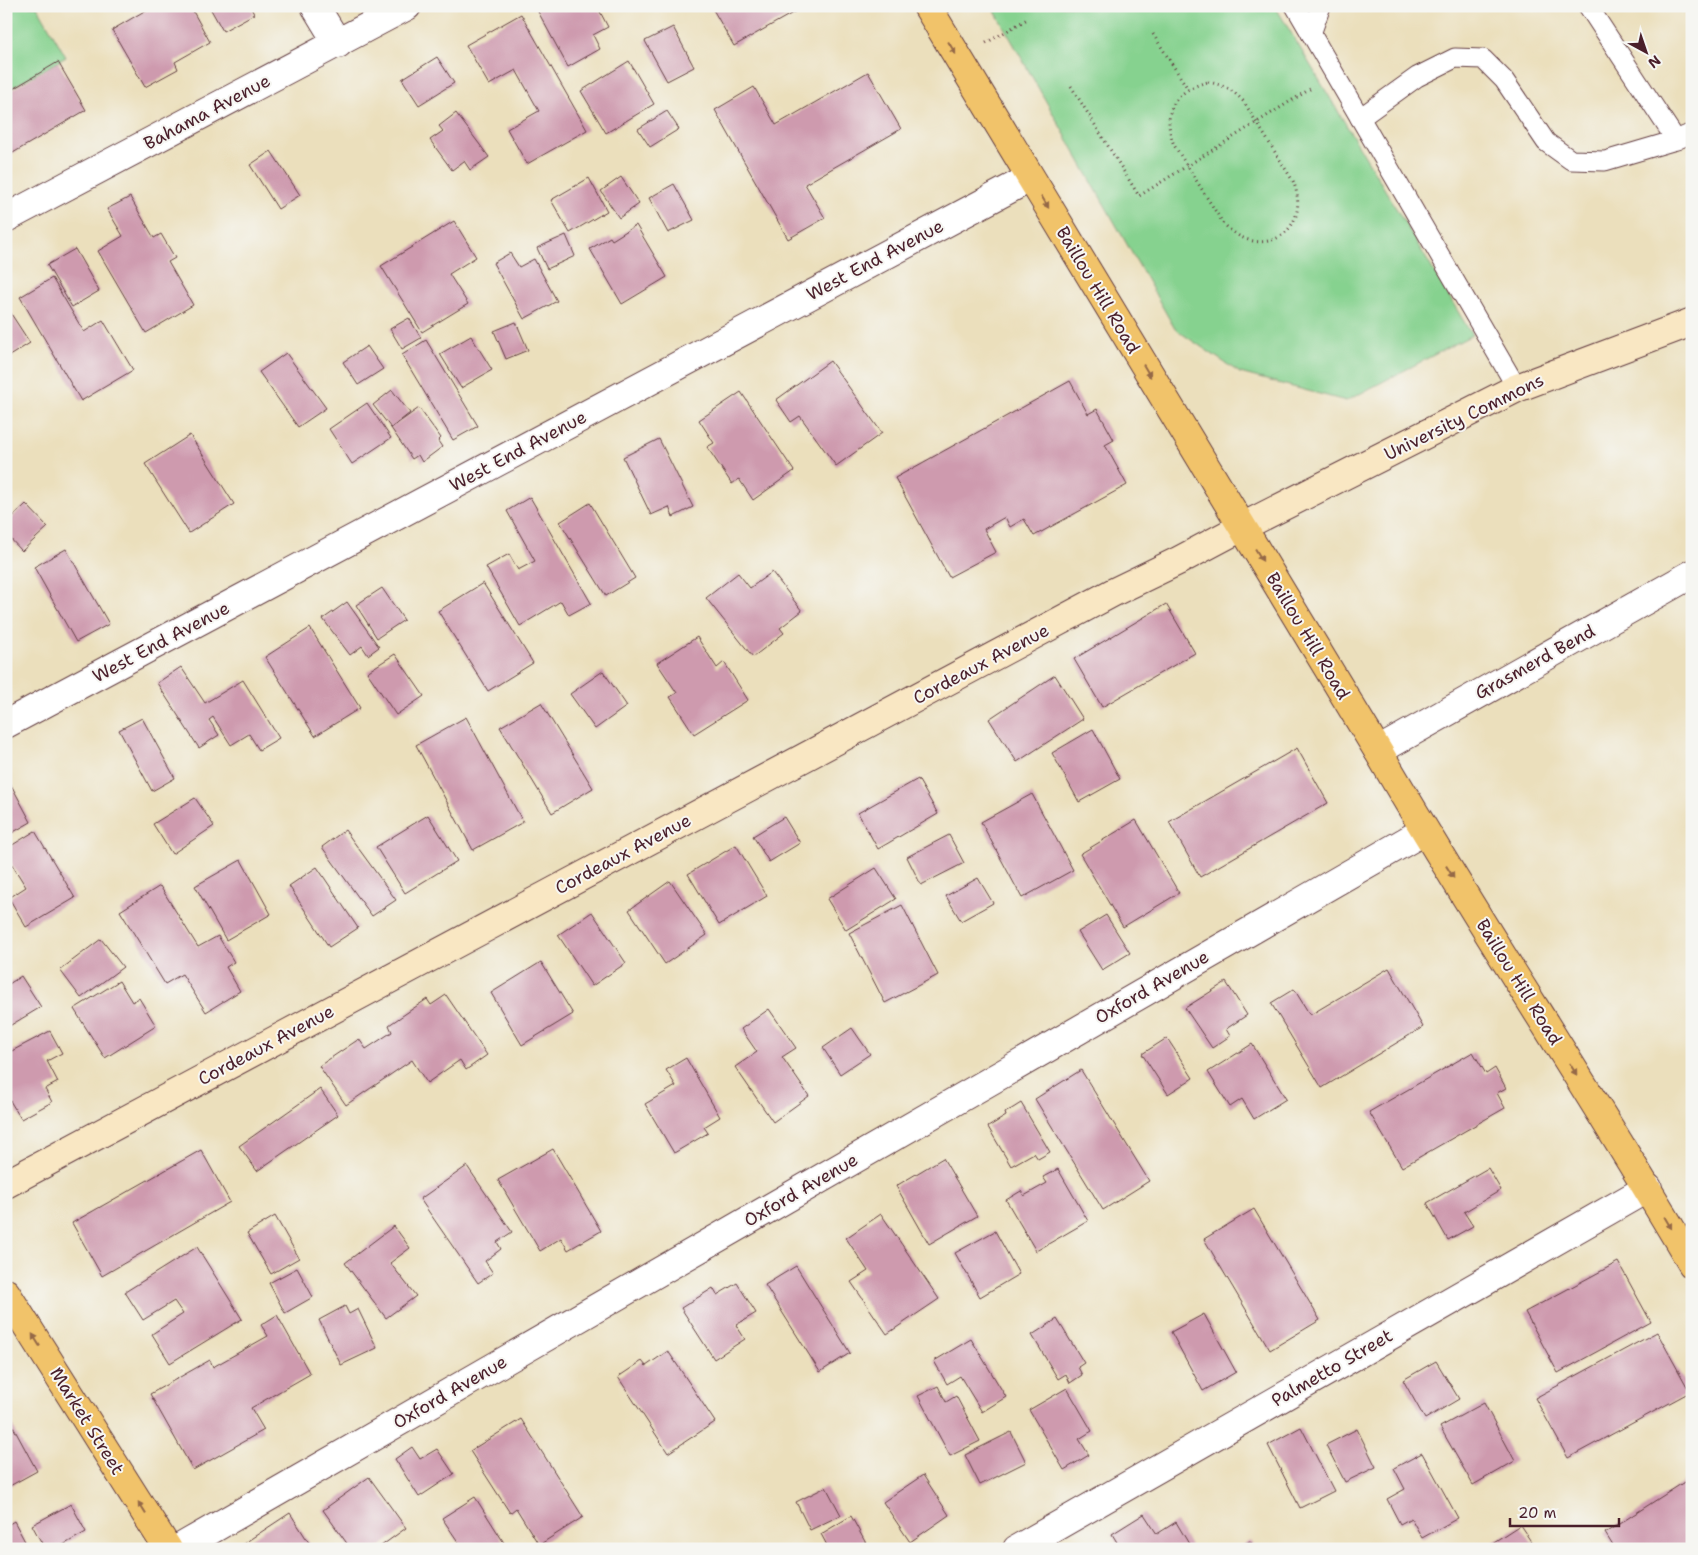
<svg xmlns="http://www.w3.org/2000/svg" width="1698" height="1555" viewBox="0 0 1698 1555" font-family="'Shantell Sans',sans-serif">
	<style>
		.green { fill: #86d28f; stroke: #68785d }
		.building { fill: #ce9aae }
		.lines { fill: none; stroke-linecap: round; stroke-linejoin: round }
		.lane-casing { stroke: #623c41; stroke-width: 21 }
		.street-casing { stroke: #623c41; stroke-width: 30 }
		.secondary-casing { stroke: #623c41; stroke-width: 30 }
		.primary-casing { stroke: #623c41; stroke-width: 30 }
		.path { stroke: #623c41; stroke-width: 3; stroke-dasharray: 1 4; stroke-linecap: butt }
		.lane { stroke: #fff; stroke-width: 19 }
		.street { stroke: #fff; stroke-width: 28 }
		.secondary { stroke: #f9e7c3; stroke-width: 28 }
		.primary { stroke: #f1c36a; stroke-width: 28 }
		.oneway { fill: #956947 }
		.labels { text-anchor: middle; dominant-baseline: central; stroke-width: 4; stroke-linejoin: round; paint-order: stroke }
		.street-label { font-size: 18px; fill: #4a1f2b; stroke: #f6f6f2 }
	</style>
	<rect width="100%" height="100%" fill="#f6f6f2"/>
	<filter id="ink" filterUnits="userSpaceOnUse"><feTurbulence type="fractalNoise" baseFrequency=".02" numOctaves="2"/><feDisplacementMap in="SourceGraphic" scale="10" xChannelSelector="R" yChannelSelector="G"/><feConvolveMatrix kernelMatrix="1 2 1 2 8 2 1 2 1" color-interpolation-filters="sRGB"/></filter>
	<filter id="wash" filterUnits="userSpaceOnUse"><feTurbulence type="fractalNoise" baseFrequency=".0096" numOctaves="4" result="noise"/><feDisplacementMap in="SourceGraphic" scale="20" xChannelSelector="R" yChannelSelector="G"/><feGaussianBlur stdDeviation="1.12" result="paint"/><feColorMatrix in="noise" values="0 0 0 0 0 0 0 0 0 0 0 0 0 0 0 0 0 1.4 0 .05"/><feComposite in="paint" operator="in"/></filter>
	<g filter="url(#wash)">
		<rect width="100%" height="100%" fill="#ebdfbc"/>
		<!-- green -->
		<g class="green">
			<polygon points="6,6 37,6 66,57 6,91"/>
			<polygon points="992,6 1275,6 1472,335 1346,401 1240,373 1175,329"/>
		</g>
		<g id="blocks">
			<!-- building -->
			<g class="building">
				<polygon points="153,6 190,6 210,42 175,62 178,69 145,87 112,30"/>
				<polygon points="209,6 250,6 254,14 223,31"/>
				<polygon points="535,6 597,6 608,27 593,35 600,49 568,67"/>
				<polygon points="711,6 805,6 734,46"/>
				<polygon points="521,14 587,130 527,164 507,129 539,111 516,70 489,85 466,45"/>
				<polygon points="673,27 694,67 667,81 645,41"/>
				<polygon points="437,57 454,83 419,105 402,79"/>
				<polygon points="629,61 654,104 606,133 581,91"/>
				<polygon points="58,62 86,110 6,157 6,93"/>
				<polygon points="868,72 901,129 805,184 825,218 788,239 715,110 754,87 776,125"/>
				<polygon points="667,111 679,129 650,147 638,129"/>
				<polygon points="456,113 489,157 470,170 464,161 452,170 430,140 443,131 439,126"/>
				<polygon points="271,151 300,195 278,209 250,165"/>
				<polygon points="621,177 639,204 619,218 601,191"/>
				<polygon points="589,178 607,211 570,233 551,200"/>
				<polygon points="674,184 694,220 668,233 649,198"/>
				<polygon points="130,197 154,238 161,234 175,258 168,262 193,305 146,333 98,251 123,236 107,209"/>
				<polygon points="454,221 476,257 449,274 468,304 422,332 381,266"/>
				<polygon points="636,225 667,277 622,304 590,249 610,237 612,240"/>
				<polygon points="566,235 575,256 547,269 537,248"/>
				<polygon points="75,249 99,291 72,307 47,265"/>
				<polygon points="510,253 519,267 534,259 557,301 524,319 493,263"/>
				<polygon points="52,278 84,332 103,320 133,370 81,401 20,297"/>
				<polygon points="6,306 30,343 6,358"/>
				<polygon points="409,318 421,338 402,349 390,329"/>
				<polygon points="516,322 528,350 506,359 494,331"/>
				<polygon points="471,336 492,370 461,388 440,354"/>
				<polygon points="426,340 478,426 453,440 402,355"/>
				<polygon points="367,346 383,369 358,385 343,362"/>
				<polygon points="286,353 326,408 298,427 259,372"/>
				<polygon points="830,361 882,433 836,466 800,416 791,422 776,400"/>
				<polygon points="1070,381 1088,414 1097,409 1114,440 1105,445 1127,485 1034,536 1024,519 1010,527 1005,517 984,529 996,552 949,577 895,478"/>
				<polygon points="392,390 410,413 391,428 373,405"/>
				<polygon points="741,392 794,471 753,500 739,479 732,484 707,447 714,443 699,420"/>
				<polygon points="367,403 391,438 352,464 329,429"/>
				<polygon points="419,408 441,438 438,441 442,447 422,462 418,455 412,459 391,428"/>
				<polygon points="190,435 234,504 189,533 145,464"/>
				<polygon points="659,439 693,507 673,517 669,507 651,515 623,457"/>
				<polygon points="530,497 591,603 569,615 561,601 520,626 486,567 509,554 518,570 535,561 507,511"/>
				<polygon points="590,503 635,578 606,596 560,522"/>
				<polygon points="26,504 48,527 22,551 6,534 6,523"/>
				<polygon points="66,549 109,624 76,642 34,567"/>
				<polygon points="772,572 802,611 780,628 784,633 753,657 706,598 738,573 750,588"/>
				<polygon points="483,583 533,663 488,691 438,611"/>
				<polygon points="382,588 404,620 377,638 356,605"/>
				<polygon points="347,602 379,647 368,655 362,646 350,655 323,619"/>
				<polygon points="1166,604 1195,653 1102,707 1074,659"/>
				<polygon points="310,628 360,708 315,736 265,657"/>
				<polygon points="697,637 717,668 724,662 748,700 694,734 670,697 677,693 657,663"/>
				<polygon points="395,654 424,696 396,715 367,672"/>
				<polygon points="181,667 205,703 243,680 279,738 259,750 249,734 231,745 213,717 209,720 219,735 199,748 157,683"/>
				<polygon points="603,671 627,706 595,729 570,694"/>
				<polygon points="1055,675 1083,719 1017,762 989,719"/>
				<polygon points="541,703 593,788 552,813 500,727"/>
				<polygon points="466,717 523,822 473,850 416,745"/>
				<polygon points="142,718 175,778 152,791 119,730"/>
				<polygon points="1093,729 1120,779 1079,802 1052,753"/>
				<polygon points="1297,748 1328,803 1200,877 1169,822"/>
				<polygon points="918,779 938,814 878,849 858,813"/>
				<polygon points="9,781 31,822 10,834 6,827 6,783"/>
				<polygon points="1032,794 1073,870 1022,898 981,822"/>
				<polygon points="195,798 214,826 172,854 153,824"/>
				<polygon points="428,815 457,861 405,893 376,847"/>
				<polygon points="784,817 800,843 769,862 753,836"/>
				<polygon points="1136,820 1179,893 1123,927 1080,854"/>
				<polygon points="345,830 396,900 372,916 322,847"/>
				<polygon points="35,831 75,898 26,927 9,898 26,887 6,855 6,849"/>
				<polygon points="949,835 964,863 921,885 907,857"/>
				<polygon points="736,845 767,896 719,925 688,874"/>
				<polygon points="241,860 271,914 226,940 195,886"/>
				<polygon points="317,867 358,928 329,947 289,886"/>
				<polygon points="876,868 896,899 846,930 827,899"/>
				<polygon points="978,878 993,903 961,921 946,896"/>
				<polygon points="670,881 707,935 665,964 629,910"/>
				<polygon points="160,886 198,947 218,936 234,962 226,967 240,991 206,1012 182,974 165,984 120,911"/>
				<polygon points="902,905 938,975 885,1003 849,933"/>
				<polygon points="592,912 626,963 592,986 558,935"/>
				<polygon points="1106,915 1130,953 1102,970 1078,932"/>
				<polygon points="101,939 123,967 81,998 60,970"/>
				<polygon points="541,962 573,1014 522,1045 491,993"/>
				<polygon points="1389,968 1423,1027 1322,1088 1271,1003 1294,989 1310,1015"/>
				<polygon points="21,976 41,1007 6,1028 6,986"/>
				<polygon points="119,981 132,1002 139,998 156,1026 105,1058 74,1009"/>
				<polygon points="1226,982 1247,1015 1226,1029 1230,1036 1212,1048 1185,1008"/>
				<polygon points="446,995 487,1055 466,1070 460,1060 427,1083 412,1060 346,1105 319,1066 359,1039 366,1049 392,1032 389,1025 427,999 431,1005"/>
				<polygon points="769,1009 796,1048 782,1057 809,1096 773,1122 735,1067 757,1052 741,1029"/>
				<polygon points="852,1028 870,1054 840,1074 823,1048"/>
				<polygon points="50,1031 62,1053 47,1061 58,1082 45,1089 52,1102 21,1119 6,1094 6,1054"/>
				<polygon points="1167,1038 1193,1078 1168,1094 1142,1054"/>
				<polygon points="1252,1044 1286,1099 1254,1119 1242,1099 1230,1107 1208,1072"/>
				<polygon points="1473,1052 1486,1074 1495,1068 1506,1088 1497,1093 1505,1108 1402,1167 1369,1112"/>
				<polygon points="686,1058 720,1117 704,1127 708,1133 674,1153 645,1104 676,1086 666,1070"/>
				<polygon points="1081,1070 1149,1181 1103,1210 1035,1099"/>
				<polygon points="320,1089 338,1115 257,1171 239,1146"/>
				<polygon points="1021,1103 1050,1152 1038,1159 1034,1153 1011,1166 988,1127 1006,1116 1005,1113"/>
				<polygon points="553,1149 601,1231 568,1250 561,1238 540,1251 498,1180"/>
				<polygon points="201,1150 230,1202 102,1276 72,1223"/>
				<polygon points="943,1158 977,1216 929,1244 896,1186"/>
				<polygon points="467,1166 512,1232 497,1242 501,1249 485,1261 493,1273 478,1283 420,1199"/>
				<polygon points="1488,1168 1501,1190 1464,1212 1473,1226 1448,1240 1427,1203"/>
				<polygon points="1058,1169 1088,1221 1036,1251 1006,1200 1021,1191 1024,1196 1047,1183 1043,1177"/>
				<polygon points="1254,1209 1320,1320 1270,1350 1204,1239"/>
				<polygon points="881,1214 939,1299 887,1334 851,1282 868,1271 846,1238"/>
				<polygon points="275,1216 299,1258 271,1274 247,1233"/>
				<polygon points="394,1226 410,1248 390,1263 416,1296 386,1318 345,1263"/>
				<polygon points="995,1231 1019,1274 980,1297 955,1253"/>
				<polygon points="197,1247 242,1319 170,1363 152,1334 183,1314 174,1301 143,1320 125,1292"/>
				<polygon points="1618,1262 1651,1322 1558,1373 1525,1312"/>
				<polygon points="796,1266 850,1353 820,1372 765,1285"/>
				<polygon points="297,1268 313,1297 285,1313 269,1283"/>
				<polygon points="737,1283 756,1313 736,1325 745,1339 714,1359 681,1308 713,1288 717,1295"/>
				<polygon points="345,1306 349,1314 358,1309 377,1348 341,1365 319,1320"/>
				<polygon points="1204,1314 1236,1372 1203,1391 1171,1332"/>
				<polygon points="277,1315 310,1374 251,1408 264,1430 193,1470 150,1394 210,1360 213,1367 268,1336 261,1325"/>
				<polygon points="1057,1319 1084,1363 1078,1367 1082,1375 1070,1383 1066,1374 1058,1379 1032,1335"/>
				<polygon points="1657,1332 1690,1392 1568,1458 1535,1398"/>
				<polygon points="971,1339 1006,1397 982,1412 960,1376 947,1384 934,1361"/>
				<polygon points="668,1351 715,1422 668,1453 618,1377 642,1361 646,1366"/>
				<polygon points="1436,1361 1459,1399 1425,1419 1403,1380"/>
				<polygon points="938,1386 946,1402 956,1396 980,1441 950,1456 918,1396"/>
				<polygon points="1067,1388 1092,1431 1079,1439 1089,1455 1064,1470 1029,1410"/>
				<polygon points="1484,1403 1515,1461 1473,1485 1440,1427"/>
				<polygon points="521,1419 583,1517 539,1545 516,1508 510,1513 470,1451"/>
				<polygon points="11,1423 37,1471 6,1488 6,1425"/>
				<polygon points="1301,1427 1334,1491 1300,1508 1268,1445"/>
				<polygon points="1357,1429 1376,1467 1345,1482 1326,1445"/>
				<polygon points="1011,1432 1026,1462 980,1485 965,1455"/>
				<polygon points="412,1447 420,1459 437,1449 454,1474 419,1497 395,1459"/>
				<polygon points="1422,1453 1458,1518 1422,1538 1411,1518 1400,1524 1387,1499 1405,1489 1394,1468"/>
				<polygon points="923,1475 949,1515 910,1542 883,1502"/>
				<polygon points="369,1477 406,1528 377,1549 351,1549 323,1510"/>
				<polygon points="1692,1477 1692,1549 1615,1549 1605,1533"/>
				<polygon points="826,1487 841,1515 810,1530 796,1502"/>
				<polygon points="475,1497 508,1549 463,1549 442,1518"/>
				<polygon points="71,1504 86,1532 56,1549 45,1549 32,1525"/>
				<polygon points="290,1513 313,1549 242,1549 240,1546"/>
				<polygon points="1144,1514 1157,1534 1176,1522 1192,1549 1121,1549 1112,1534"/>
				<polygon points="851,1516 869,1549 829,1549 821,1534"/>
				<polygon points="14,1521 29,1549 6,1549 6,1526"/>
				<polygon points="1520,1525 1536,1549 1483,1549"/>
				<polygon points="1250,1541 1255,1549 1235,1549"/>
			</g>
		</g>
	</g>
	<g filter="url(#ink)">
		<use href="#blocks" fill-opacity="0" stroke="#623c41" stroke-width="1"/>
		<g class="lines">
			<!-- lane casing -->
			<g class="lane-casing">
				<g id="lane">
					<polyline points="1295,6 1517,388"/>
					<polyline points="1588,6 1676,140"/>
					<polyline points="1311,34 1321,6"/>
					<polyline points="1360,118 1417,77 1455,58 1483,59 1504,80 1546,142 1571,160 1605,161 1676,140 1692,133"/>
				</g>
			</g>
			<!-- street casing -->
			<g class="street-casing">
				<g id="street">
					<polyline points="315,6 338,44"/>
					<polyline points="6,218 407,6"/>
					<polyline points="6,724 1030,178"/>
					<polyline points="1378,751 1692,574"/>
					<polyline points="178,1549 1424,831"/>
					<polyline points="1017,1549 1648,1188"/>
				</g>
			</g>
			<!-- secondary casing -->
			<g class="secondary-casing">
				<polyline id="secondary" points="6,1184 1114,592 1178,561 1242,527 1517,388 1692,322"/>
			</g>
			<!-- primary casing -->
			<g class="primary-casing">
				<g id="primary">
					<path d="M927,6L1378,751C1478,924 1591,1091 1692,1264"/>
					<polyline points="6,1293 168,1549"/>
				</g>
			</g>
			<!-- path -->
			<g class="path">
				<polyline points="1153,34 1188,89"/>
				<polyline points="986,43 1029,18"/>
				<path d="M1208,82C1224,85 1233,90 1244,102L1293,181C1314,232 1260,264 1223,223L1174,145C1161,113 1174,90 1208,82Z"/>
				<polyline points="1071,86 1139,196 1310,89"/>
			</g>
			<!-- lane -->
			<use href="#lane" class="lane"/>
			<!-- street -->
			<use href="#street" class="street"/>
			<!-- secondary -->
			<use href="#secondary" class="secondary"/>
			<!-- primary -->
			<use href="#primary" class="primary"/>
		</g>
		<!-- one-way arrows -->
		<defs><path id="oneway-solid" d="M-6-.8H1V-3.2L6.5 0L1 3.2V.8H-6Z" transform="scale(1.25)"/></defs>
		<g class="oneway">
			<use href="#oneway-solid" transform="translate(952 48) rotate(59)"/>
			<use href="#oneway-solid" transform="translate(1045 202) rotate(59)"/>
			<use href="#oneway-solid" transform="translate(1147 371) rotate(59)"/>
			<use href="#oneway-solid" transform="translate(1259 555) rotate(59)"/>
			<use href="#oneway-solid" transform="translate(1450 872) rotate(58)"/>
			<use href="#oneway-solid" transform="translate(1573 1069) rotate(58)"/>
			<use href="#oneway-solid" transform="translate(1668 1223) rotate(60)"/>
			<use href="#oneway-solid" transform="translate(36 1340) rotate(-122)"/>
			<use href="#oneway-solid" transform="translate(142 1508) rotate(-122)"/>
		</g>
	</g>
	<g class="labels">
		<!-- street labels -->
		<g class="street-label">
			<text transform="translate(207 112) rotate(-28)">Bahama Avenue</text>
			<text transform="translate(875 260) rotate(-28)">West End Avenue</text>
			<text transform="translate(1098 290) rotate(59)">Baillou Hill Road</text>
			<text transform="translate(1464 417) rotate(-26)">University Commons</text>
			<text transform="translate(518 451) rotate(-28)">West End Avenue</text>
			<text transform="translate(1308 636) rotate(59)">Baillou Hill Road</text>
			<text transform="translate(161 642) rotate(-28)">West End Avenue</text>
			<text transform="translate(1535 662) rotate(-29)">Grasmerd Bend</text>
			<text transform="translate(981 664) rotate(-28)">Cordeaux Avenue</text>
			<text transform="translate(623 854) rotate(-28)">Cordeaux Avenue</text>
			<text transform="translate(1519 982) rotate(58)">Baillou Hill Road</text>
			<text transform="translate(1152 987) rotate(-30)">Oxford Avenue</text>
			<text transform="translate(266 1045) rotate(-28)">Cordeaux Avenue</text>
			<text transform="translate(801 1190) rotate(-30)">Oxford Avenue</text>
			<text transform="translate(1332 1368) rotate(-30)">Palmetto Street</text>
			<text transform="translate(450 1392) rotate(-30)">Oxford Avenue</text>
			<text transform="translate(87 1421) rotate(58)">Market Street</text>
		</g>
	</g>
	<!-- margin -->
	<rect width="1698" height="1555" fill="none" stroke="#f6f6f2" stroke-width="25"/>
	<!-- north arrow -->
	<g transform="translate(1646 52) rotate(140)" stroke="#f6f6f2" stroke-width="4" paint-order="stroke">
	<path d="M0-4L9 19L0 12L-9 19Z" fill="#4a1f2b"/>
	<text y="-8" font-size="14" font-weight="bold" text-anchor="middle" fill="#4a1f2b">N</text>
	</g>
	<!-- scale -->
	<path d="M1510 1518v8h109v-8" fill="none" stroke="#4a1f2b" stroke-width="2.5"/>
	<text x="1518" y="1518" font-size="15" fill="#4a1f2b" stroke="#f6f6f2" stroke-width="4" paint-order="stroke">20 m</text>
</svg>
